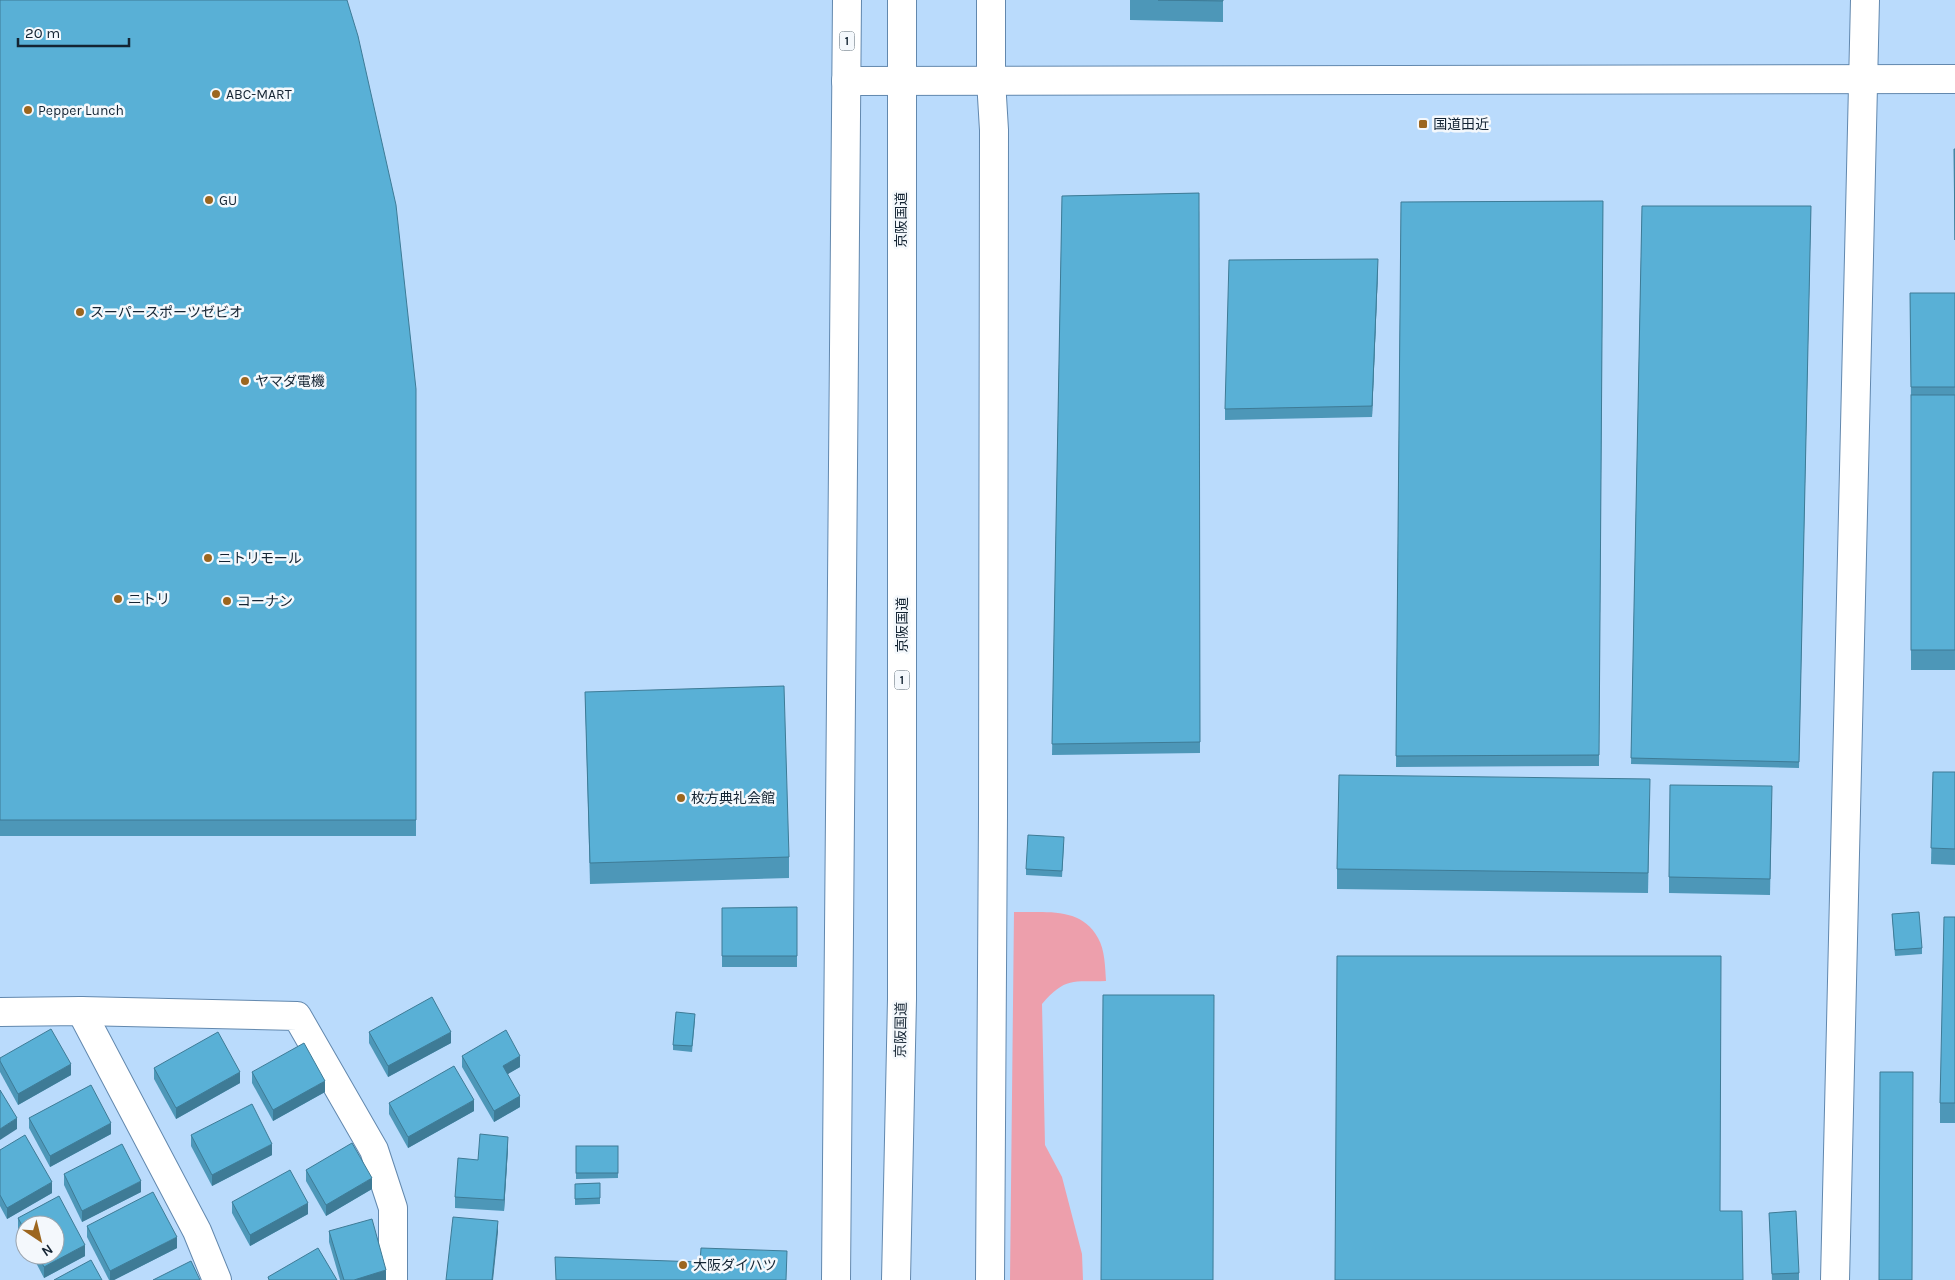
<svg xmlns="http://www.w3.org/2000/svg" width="1955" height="1280" viewBox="0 0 1955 1280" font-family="Karla,'Noto Sans JP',sans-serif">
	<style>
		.green { fill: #ed9fac }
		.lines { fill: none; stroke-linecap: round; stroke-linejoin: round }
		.minor-casing { stroke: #6288ae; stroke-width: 30 }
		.highway-casing { stroke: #6288ae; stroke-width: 30 }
		.minor { stroke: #fff; stroke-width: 28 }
		.highway { stroke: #fff; stroke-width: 28 }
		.wall { fill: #4d97b8 }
		.shaded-wall { fill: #3e7b96 }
		.building { fill: #59b0d6; stroke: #3e7b96 }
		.poi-dot { fill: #9c661f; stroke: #f4f8fc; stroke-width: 2 }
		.labels { text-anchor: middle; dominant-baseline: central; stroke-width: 5; stroke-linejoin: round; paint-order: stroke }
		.shield { fill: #f4f8fc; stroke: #57646f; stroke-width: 1 }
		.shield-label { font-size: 12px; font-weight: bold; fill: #142433 }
		.poi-label { font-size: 14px; fill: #142433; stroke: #f4f8fc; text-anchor: start }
		.street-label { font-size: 14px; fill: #142433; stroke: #f4f8fc }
	</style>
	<rect width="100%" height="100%" fill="#badbfc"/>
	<!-- green -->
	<path class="green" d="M1014,912C1044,913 1081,906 1098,938C1105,950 1105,967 1106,981C1073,982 1065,977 1042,1004L1045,1145L1062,1177L1082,1254L1083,1280H1010Z"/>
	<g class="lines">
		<!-- minor casing -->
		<g class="minor-casing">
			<g id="minor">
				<polyline points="846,81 1955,79"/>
				<polyline points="81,1011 197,1231 217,1280"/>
				<polyline points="0,1012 81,1011 297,1016 374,1150 393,1208 393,1280"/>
				<polyline points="990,1280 993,816 994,130 991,80 991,0"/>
				<polyline points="1835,1280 1865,0"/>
			</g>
		</g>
		<!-- highway casing -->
		<g class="highway-casing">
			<g id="highway">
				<polyline points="836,1280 847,0"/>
				<polyline points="896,1280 902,999 902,0"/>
			</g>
		</g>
		<!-- minor -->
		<use href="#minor" class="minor"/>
		<!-- highway -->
		<use href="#highway" class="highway"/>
	</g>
	<!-- wall -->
	<g class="wall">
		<polygon points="0,0 416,389 416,836 0,836"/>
		<polygon points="1130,0 1223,0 1223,22 1130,20"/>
		<polygon points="1199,193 1200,753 1052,755 1062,196"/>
		<polygon points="1603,201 1599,766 1396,767 1401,202"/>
		<polygon points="1642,206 1811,206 1799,768 1631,764"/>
		<polygon points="1378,270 1372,417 1225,420 1225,409"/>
		<polygon points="1910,293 1955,293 1955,670 1911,670 1911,403"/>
		<polygon points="585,692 789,857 789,878 590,884"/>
		<polygon points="1933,772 1955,772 1955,865 1931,864"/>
		<polygon points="1650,799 1648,893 1337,889 1337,869"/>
		<polygon points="1772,802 1770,895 1669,893 1669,877"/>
		<polygon points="1064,843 1062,877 1026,875 1026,869"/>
		<polygon points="797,907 797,967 722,967 722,908"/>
		<polygon points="1892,914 1922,948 1922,954 1895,956"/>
		<polygon points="1955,917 1955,1123 1940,1123 1940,1103"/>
		<polygon points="695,1020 692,1052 673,1050 673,1045"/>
		<polygon points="369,1032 451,1043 388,1077 369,1043"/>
		<polygon points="462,1056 520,1067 507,1074 520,1107 494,1122 462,1067"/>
		<polygon points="0,1058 71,1075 18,1105 0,1072"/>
		<polygon points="154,1068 240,1083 176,1119 154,1079"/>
		<polygon points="252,1072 325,1092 273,1121 252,1083"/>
		<polygon points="389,1103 474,1111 408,1148 389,1114"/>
		<polygon points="29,1118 111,1134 50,1167 29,1128"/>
		<polygon points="191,1135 272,1155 212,1186 191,1146"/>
		<polygon points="576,1146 618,1146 618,1178 576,1179"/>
		<polygon points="508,1148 504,1211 455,1208 455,1197 478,1160"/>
		<polygon points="0,1150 52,1193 7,1219 0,1206"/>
		<polygon points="306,1170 372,1189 326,1216 306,1181"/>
		<polygon points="64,1174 141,1192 82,1222 64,1185"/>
		<polygon points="600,1183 600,1204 575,1205 575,1184"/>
		<polygon points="232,1202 308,1214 250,1246 232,1213"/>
		<polygon points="1769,1213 1799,1273 1799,1280 1772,1280"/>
		<polygon points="18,1218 85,1256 44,1278 32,1255 55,1255 25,1225 25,1242 18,1229"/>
		<polygon points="87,1226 177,1248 114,1280 109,1280 87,1237"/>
		<polygon points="329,1231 386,1280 340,1280 329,1242"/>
	</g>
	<!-- shaded-wall -->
	<g class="shaded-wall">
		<polygon points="1378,259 1378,270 1372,417 1372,406"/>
		<polygon points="451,1032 451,1043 388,1077 388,1066"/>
		<polygon points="520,1056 520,1067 503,1077 503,1066"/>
		<polygon points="71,1064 71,1075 18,1105 18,1094"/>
		<polygon points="240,1072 240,1083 176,1119 176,1108"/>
		<polygon points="325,1081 325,1092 273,1121 273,1110"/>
		<polygon points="520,1096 520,1107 494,1122 494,1111"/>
		<polygon points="474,1100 474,1111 408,1148 408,1137"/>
		<polygon points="17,1118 17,1129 0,1140 0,1129"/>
		<polygon points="111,1123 111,1134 50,1167 50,1156"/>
		<polygon points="508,1137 508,1148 504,1211 504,1200"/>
		<polygon points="272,1144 272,1155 212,1186 212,1175"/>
		<polygon points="372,1178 372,1189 326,1216 326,1205"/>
		<polygon points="141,1181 141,1192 82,1222 82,1211"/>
		<polygon points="52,1182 52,1193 7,1219 7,1208"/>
		<polygon points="308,1203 308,1214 250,1246 250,1235"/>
		<polygon points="498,1221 498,1232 493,1280 492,1280"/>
		<polygon points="177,1237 177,1248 114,1280 110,1280 110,1271"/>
		<polygon points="85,1245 85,1256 44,1278 44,1267"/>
		<polygon points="386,1270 386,1280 354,1280"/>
	</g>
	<!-- building -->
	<g class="building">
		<polygon points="0,0 347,0 358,36 396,205 416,389 416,820 0,820"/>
		<polygon points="1158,0 1223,0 1223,1"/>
		<polygon points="1954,149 1955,149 1955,240"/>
		<polygon points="1199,193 1200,742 1052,744 1062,196"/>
		<polygon points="1603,201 1599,755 1396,756 1401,202"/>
		<polygon points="1642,206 1811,206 1799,762 1631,758"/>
		<polygon points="1378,259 1372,406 1225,409 1229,260"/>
		<polygon points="1910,293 1955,293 1955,387 1911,387"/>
		<rect x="1911" y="395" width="44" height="255"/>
		<polygon points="784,686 789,857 590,863 585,692"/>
		<polygon points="1933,772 1955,772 1955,849 1931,848"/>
		<polygon points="1339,775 1650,779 1648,873 1337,869"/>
		<polygon points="1670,785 1772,786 1770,879 1669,877"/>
		<polygon points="1028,835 1064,837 1062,871 1026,869"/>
		<polygon points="797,907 797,956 722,956 722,908"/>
		<polygon points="1919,912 1922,948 1895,950 1892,914"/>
		<polygon points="1944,917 1955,917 1955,1103 1940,1103"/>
		<polygon points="1337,956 1721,956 1720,1211 1742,1211 1743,1280 1335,1280"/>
		<polygon points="1103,995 1214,995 1213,1280 1101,1280"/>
		<polygon points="432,997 451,1032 388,1066 369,1032"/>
		<polygon points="676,1012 695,1014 692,1046 673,1045"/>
		<polygon points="51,1029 71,1064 18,1094 0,1061 0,1058"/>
		<polygon points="506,1030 520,1056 503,1066 520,1096 494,1111 462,1056"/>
		<polygon points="218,1032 240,1072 176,1108 154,1068"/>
		<polygon points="304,1043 325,1081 273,1110 252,1072"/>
		<polygon points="454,1066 474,1100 408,1137 389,1103"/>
		<polygon points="1880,1072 1913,1072 1912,1280 1879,1280"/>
		<polygon points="91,1085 111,1123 50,1156 29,1118"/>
		<polygon points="0,1090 17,1118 0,1129"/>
		<polygon points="252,1104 272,1144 212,1175 191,1135"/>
		<polygon points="480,1134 508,1137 504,1200 455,1197 458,1158 478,1160"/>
		<polygon points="25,1135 52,1182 7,1208 0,1195 0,1150"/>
		<polygon points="352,1143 372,1178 326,1205 306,1170"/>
		<polygon points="122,1144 141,1181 82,1211 64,1174"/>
		<rect x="576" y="1146" width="42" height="27"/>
		<polygon points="290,1170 308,1203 250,1235 232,1202"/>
		<polygon points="600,1183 600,1198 575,1199 575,1184"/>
		<polygon points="153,1192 177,1237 110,1271 87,1226"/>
		<polygon points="59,1196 85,1245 44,1267 38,1255 55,1255 55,1225 25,1225 25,1231 18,1218"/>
		<polygon points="1796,1211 1799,1273 1772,1274 1769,1213"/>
		<polygon points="453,1217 498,1221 492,1280 446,1280"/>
		<polygon points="372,1219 386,1270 354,1280 344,1280 329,1231"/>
		<polygon points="318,1248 337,1280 269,1280 268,1277"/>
		<polygon points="701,1248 787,1251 786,1280 556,1280 555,1257 700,1262"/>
		<polygon points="91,1260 102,1280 54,1280"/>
		<polygon points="191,1261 200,1280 153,1280"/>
	</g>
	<!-- markers -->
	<g class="poi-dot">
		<circle cx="216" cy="94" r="5"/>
		<circle cx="28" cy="110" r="5"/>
		<rect x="1418" y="119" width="10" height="10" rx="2.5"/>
		<circle cx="209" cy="200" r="5"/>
		<circle cx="80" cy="312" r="5"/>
		<circle cx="245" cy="381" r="5"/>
		<circle cx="208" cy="558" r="5"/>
		<circle cx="118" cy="599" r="5"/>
		<circle cx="227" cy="601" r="5"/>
		<circle cx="681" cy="798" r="5"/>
		<circle cx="683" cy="1265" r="5"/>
	</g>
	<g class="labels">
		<!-- shield labels -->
		<g class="shield">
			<rect x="839.5" y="31.5" width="15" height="19" rx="4"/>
			<rect x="894.5" y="670.5" width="15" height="19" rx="4"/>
		</g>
		<g class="shield-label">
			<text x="847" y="41">1</text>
			<text x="902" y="680">1</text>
		</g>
		<!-- poi labels -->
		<g class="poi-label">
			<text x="226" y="94">ABC-MART</text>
			<text x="38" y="110">Pepper Lunch</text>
			<text x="1433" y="124">国道田近</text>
			<text x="219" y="200">GU</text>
			<text x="90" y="312">スーパースポーツゼビオ</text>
			<text x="255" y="381">ヤマダ電機</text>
			<text x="218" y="558">ニトリモール</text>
			<text x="128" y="599">ニトリ</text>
			<text x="237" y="601">コーナン</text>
			<text x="691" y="798">枚方典礼会館</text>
			<text x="693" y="1265">大阪ダイハツ</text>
		</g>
		<!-- street labels -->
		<g class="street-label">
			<text transform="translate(901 220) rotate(-90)">京阪国道</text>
			<text transform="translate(902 625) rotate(-90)">京阪国道</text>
			<text transform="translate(901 1030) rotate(-89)">京阪国道</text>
		</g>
	</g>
	<!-- north arrow -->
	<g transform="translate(40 1240) rotate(145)"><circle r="24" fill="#f4f8fc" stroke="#9aa3ac"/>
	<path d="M0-4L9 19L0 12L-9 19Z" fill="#9c661f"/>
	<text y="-8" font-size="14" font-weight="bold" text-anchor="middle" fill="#142433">N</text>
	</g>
	<!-- scale -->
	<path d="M18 38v8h111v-8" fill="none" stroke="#142433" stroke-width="2.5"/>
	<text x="25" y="38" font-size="15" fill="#142433" stroke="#f4f8fc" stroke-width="4" paint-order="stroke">20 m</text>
</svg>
